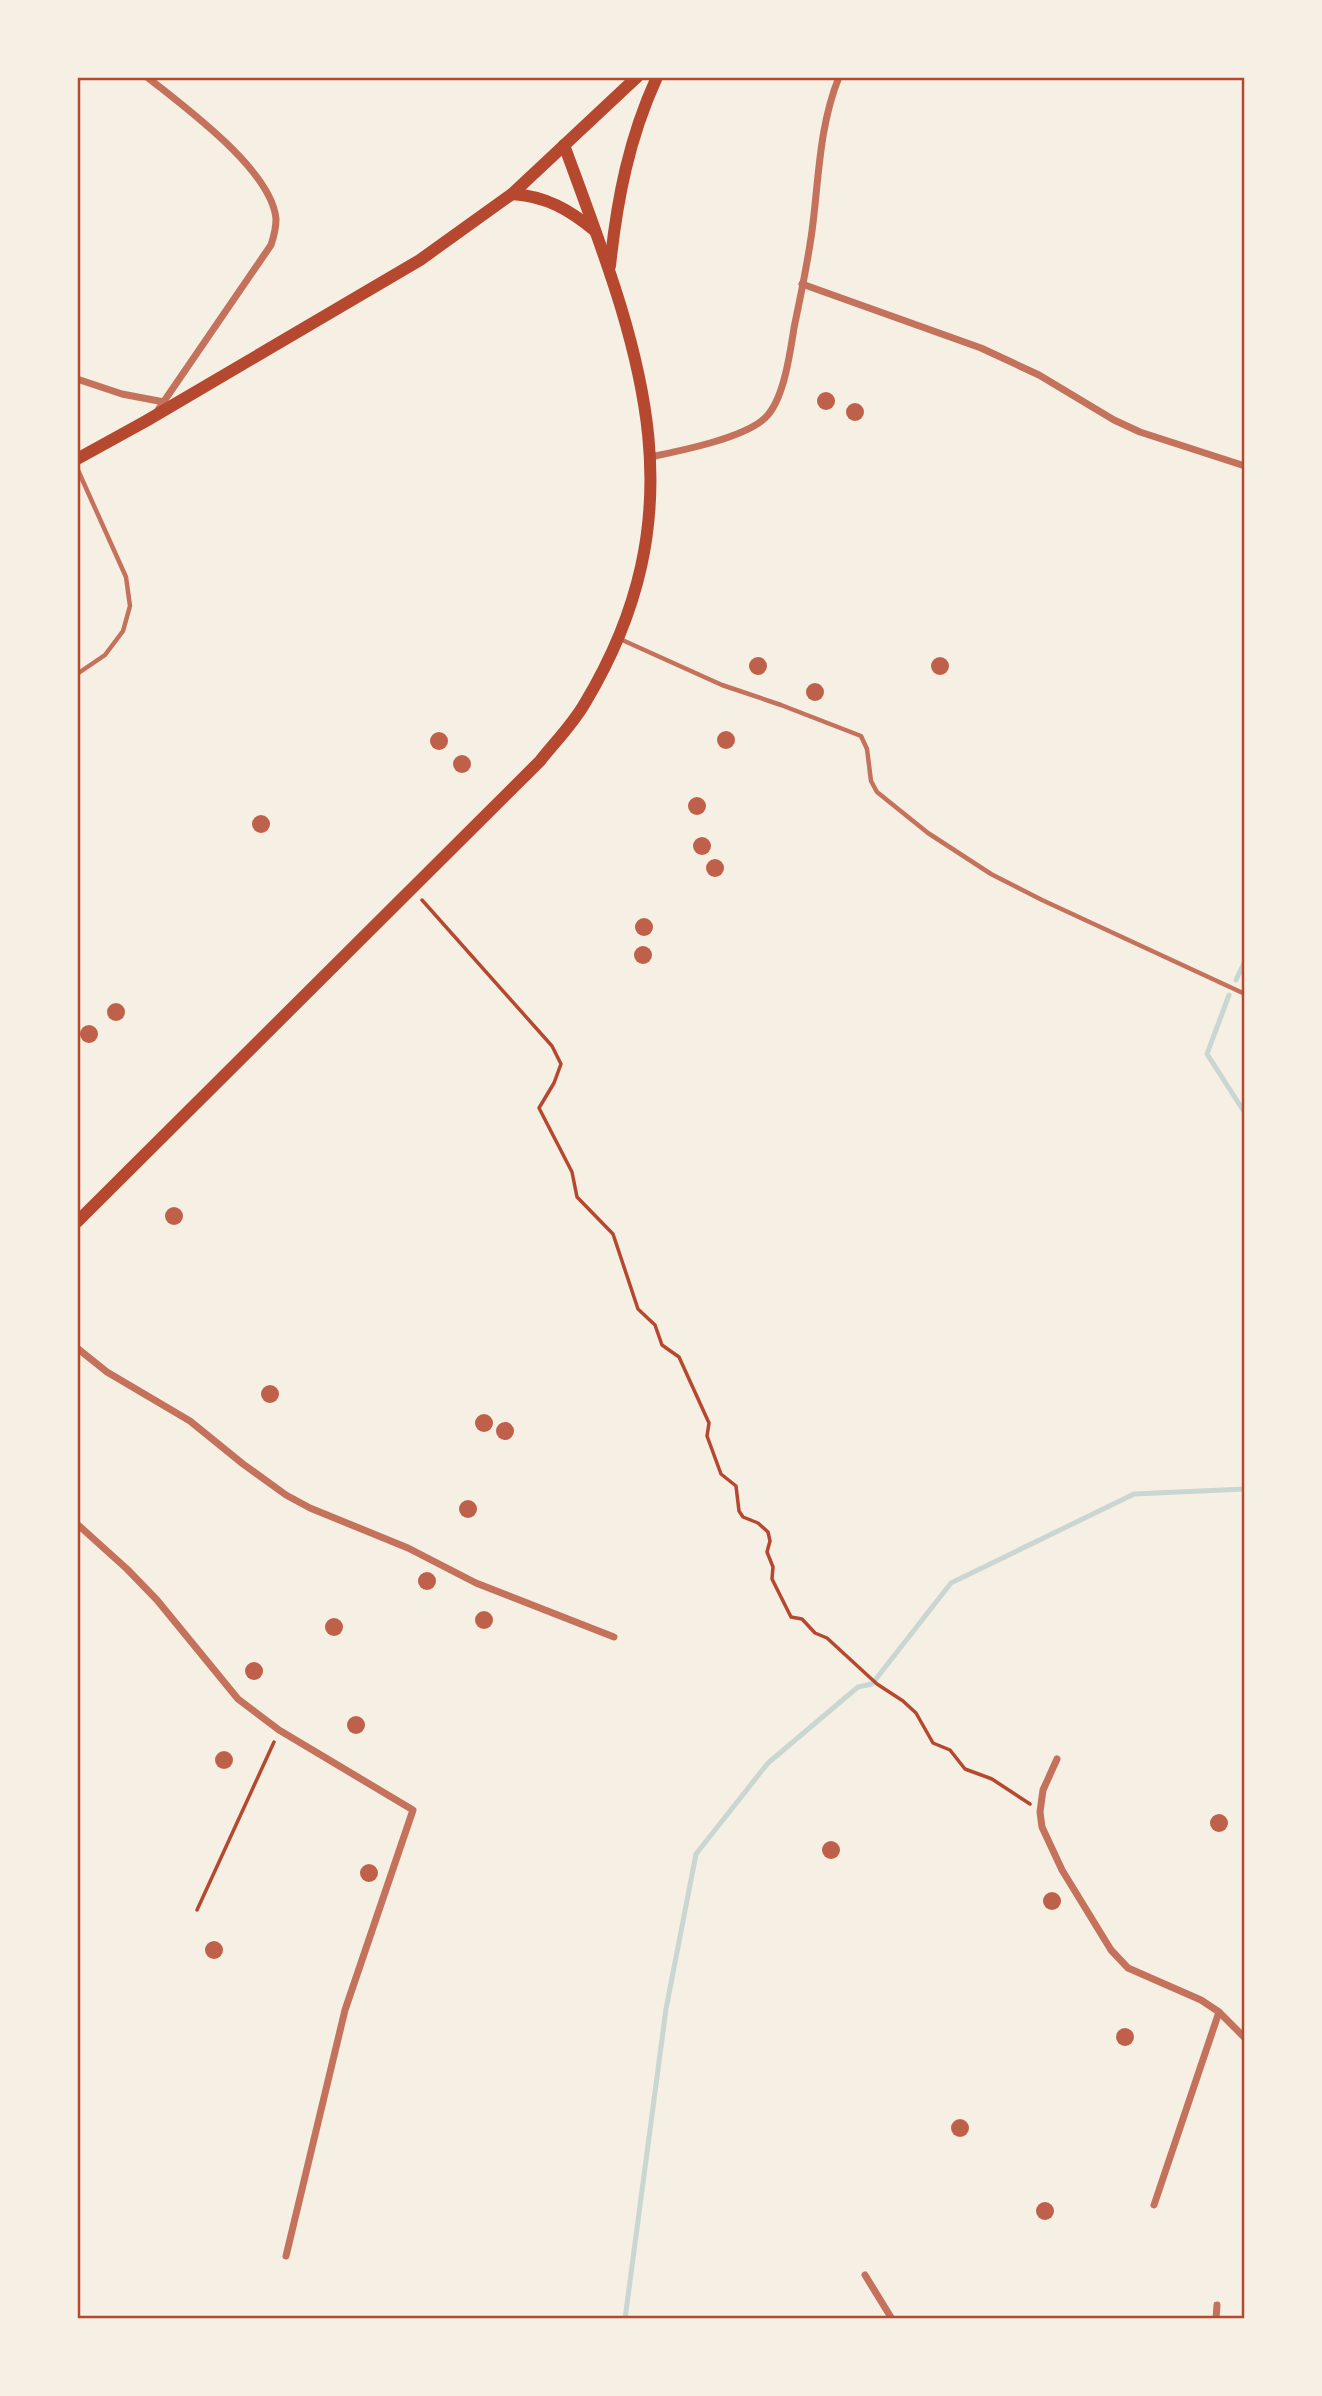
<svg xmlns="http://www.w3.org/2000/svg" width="1322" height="2396" viewBox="0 0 1322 2396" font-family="'PT Sans',sans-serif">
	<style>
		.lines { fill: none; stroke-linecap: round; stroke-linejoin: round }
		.stream { stroke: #c9d6d2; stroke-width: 5 }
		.building { fill: #bf614a }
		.path { stroke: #b5482f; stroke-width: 3.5 }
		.service { stroke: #c5725c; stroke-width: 4.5 }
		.minor { stroke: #c5725c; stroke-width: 7 }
		.secondary { stroke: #b5482f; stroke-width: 12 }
		.neatline { fill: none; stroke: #b5482f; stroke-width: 2.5 }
	</style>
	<rect width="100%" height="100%" fill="#f6efe4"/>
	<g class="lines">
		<!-- stream -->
		<g class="stream">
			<polyline points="1236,980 1245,961"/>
			<polyline points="1229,995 1207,1054 1245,1113"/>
			<polyline points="625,2319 666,2009 696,1854 768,1763 858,1687 872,1684 951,1583 1134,1494 1245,1489"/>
		</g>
	</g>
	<!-- building -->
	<g class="building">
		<circle cx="826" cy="401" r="9"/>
		<circle cx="855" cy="412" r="9"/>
		<circle cx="940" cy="666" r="9"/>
		<circle cx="758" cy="666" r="9"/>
		<circle cx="815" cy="692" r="9"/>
		<circle cx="726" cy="740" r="9"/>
		<circle cx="439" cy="741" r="9"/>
		<circle cx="462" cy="764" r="9"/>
		<circle cx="697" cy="806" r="9"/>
		<circle cx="261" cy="824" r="9"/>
		<circle cx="702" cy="846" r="9"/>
		<circle cx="715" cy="868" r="9"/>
		<circle cx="644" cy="927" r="9"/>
		<circle cx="643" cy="955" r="9"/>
		<circle cx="116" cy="1012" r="9"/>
		<circle cx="89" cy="1034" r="9"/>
		<circle cx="174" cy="1216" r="9"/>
		<circle cx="270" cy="1394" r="9"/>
		<circle cx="484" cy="1423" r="9"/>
		<circle cx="505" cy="1431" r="9"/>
		<circle cx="468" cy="1509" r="9"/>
		<circle cx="427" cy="1581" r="9"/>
		<circle cx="484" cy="1620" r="9"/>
		<circle cx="334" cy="1627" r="9"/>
		<circle cx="254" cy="1671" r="9"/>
		<circle cx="356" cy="1725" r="9"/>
		<circle cx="224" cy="1760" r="9"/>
		<circle cx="1219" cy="1823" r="9"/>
		<circle cx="831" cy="1850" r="9"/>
		<circle cx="369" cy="1873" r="9"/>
		<circle cx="1052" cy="1901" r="9"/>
		<circle cx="214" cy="1950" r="9"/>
		<circle cx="1125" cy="2037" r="9"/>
		<circle cx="960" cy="2128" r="9"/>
		<circle cx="1045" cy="2211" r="9"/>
	</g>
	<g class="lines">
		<!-- path -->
		<g class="path">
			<polyline points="422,900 552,1046 561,1064 554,1083 539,1108 572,1172 577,1197 613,1234 638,1309 655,1325 662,1345 679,1357 709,1423 707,1436 721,1474 736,1486 739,1511 743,1517 758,1523 768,1532 770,1541 767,1552 773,1567 772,1579 791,1617 802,1619 815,1633 827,1638 877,1684 903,1701 916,1713 933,1743 950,1750 965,1769 992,1779 1030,1804"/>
			<polyline points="197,1910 274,1742"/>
		</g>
		<!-- service -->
		<g class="service">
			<polyline points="77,468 126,577 130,606 123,631 105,655 77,674"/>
			<polyline points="620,639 722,685 781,705 861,736 867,749 871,781 877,792 928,833 991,874 1042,900 1245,994"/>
		</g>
		<!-- minor -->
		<g class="minor">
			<path d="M147,77C183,106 272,170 276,219C276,228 274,236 271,245L158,410"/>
			<polyline points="802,284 981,348 1039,375 1114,420 1140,432 1245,466"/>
			<polyline points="77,379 122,394 164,402"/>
			<path d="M650,457C680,451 744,438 765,418C784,400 790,353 794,328C801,293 809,258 813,223C819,173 820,124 839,77"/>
			<polyline points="77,1348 107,1372 190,1421 243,1464 286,1495 310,1508 408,1548 476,1583 614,1637"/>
			<polyline points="77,1524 127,1569 157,1600 238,1699 279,1730 413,1810 345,2010 286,2256"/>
			<polyline points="1057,1759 1043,1790 1040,1812 1042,1827 1062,1870 1111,1950 1128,1968 1201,2000 1219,2012 1245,2038"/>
			<polyline points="1154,2205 1219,2012"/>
			<polyline points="865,2275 892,2319"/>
			<polyline points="1216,2319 1217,2305"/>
		</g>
		<!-- secondary -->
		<g class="secondary">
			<path d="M512,194C546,196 570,210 595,231"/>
			<path d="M610,266C617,199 629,138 657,77"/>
			<polyline points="77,459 146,421 420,260 512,194 637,77"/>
			<path d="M77,1222L540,761C555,742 573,724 585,703C705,503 637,344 564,145"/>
		</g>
	</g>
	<!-- border -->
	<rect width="1322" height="2396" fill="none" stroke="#f6efe4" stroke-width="158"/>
	<rect x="79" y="79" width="1164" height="2238" class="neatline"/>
</svg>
